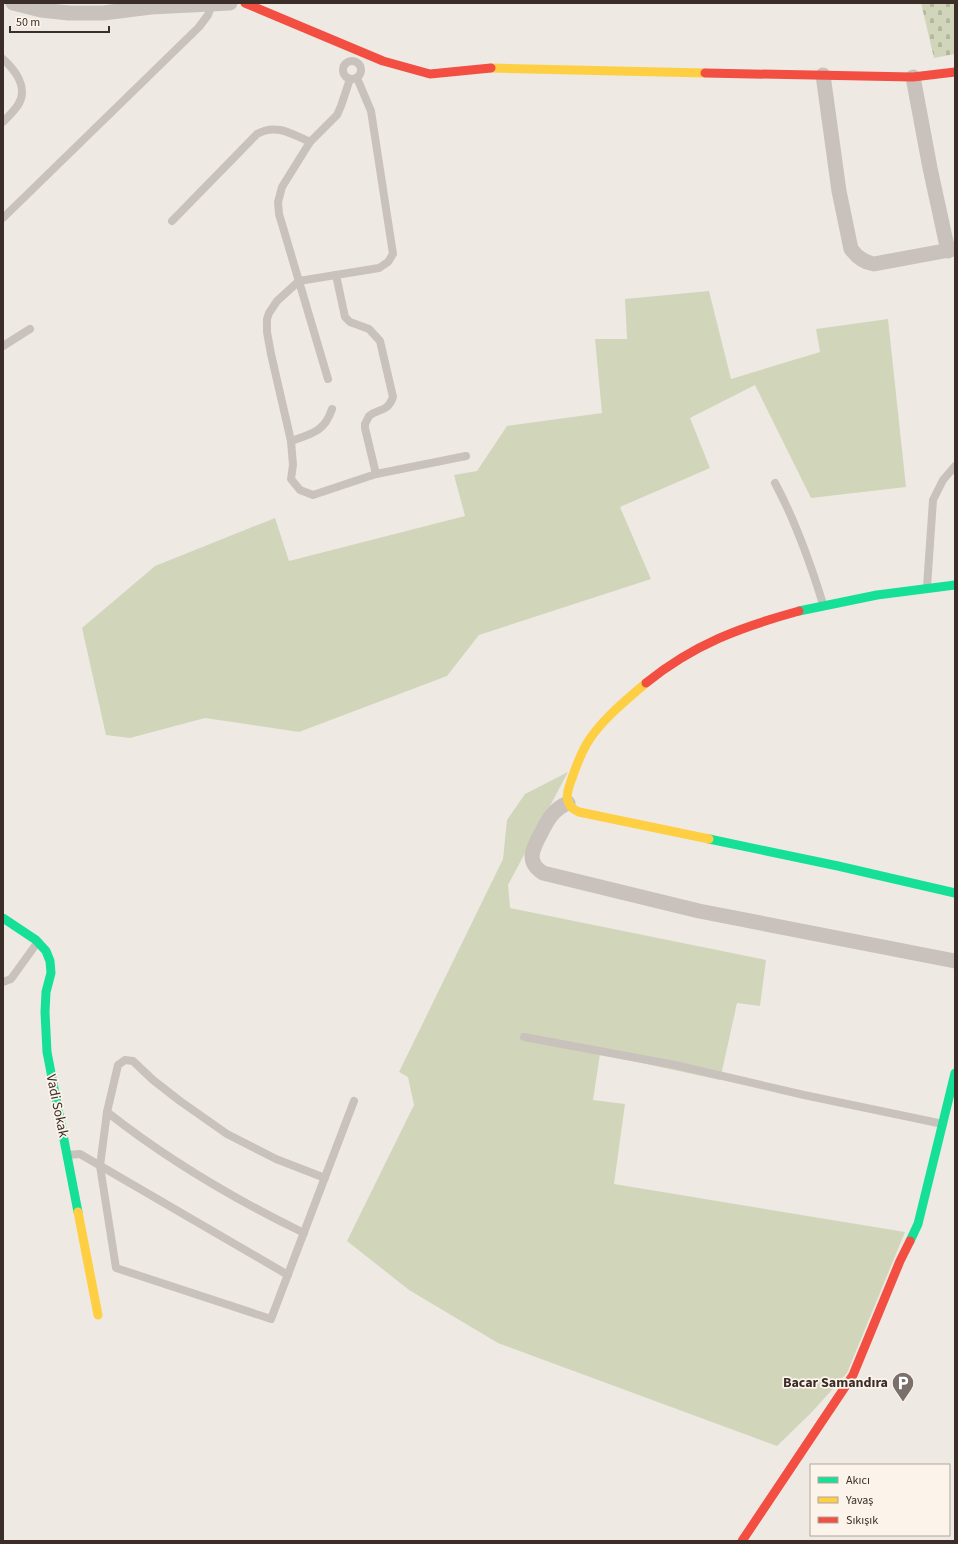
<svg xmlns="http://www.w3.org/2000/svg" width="958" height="1544" viewBox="0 0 958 1544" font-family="'Source Sans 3',sans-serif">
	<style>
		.green { fill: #d1d6bb }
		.cemetery { fill: url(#cemetery-stones) }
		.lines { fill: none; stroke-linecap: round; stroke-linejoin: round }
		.lane { stroke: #c9c2bc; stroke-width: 8 }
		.street { stroke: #c9c2bc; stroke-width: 15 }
		.fast { stroke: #16e098; stroke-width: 9 }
		.slow { stroke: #ffcf43; stroke-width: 9 }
		.jam { stroke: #f24e42; stroke-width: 9 }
		.labels { text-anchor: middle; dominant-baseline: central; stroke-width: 3.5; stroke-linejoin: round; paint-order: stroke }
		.street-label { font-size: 14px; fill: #3b2e29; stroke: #fcf4eb }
		.poi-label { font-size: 14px; font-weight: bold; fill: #3b2e29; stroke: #fcf4eb; text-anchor: end }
	</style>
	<defs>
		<pattern id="cemetery-stones" width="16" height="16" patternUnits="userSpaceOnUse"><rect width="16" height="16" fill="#d1d6bb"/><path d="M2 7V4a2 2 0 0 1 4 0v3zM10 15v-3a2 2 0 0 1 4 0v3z" fill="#b4b8a1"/></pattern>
	</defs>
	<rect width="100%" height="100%" fill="#efe9e3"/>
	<!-- green -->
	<g class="green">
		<polygon points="709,291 731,379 820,352 816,329 888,319 906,487 811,498 755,385 690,418 710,468 620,507 651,579 479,635 447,676 299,732 205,718 130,738 106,735 82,628 155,566 275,518 289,561 465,516 454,475 477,471 507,426 602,413 595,339 627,339 625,299"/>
		<polygon points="568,772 508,885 510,908 766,960 760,1006 737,1003 720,1080 600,1054 593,1100 625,1104 614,1184 905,1232 847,1373 811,1413 777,1446 498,1343 409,1290 347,1241 414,1105 408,1077 399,1072 503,859 507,820 525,794"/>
	</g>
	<!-- cemetery -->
	<polygon class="cemetery" points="921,3 955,3 955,54 934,58"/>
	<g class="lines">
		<!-- lane -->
		<g class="lane">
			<path d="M3,59C15,70 29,88 18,105C14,111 8,117 3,122"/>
			<circle cx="352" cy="70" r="9"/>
			<polyline points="357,78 371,111 393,254 388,262 379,268 299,281 277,301 269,313 267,319 267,332 271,354 291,441 293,465 291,479 300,490 313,495 376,474 466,456"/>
			<polyline points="3,218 199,27 208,15 212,4"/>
			<path d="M172,221L257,134C276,123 292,134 310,142"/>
			<path d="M336,275L345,317L350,322L369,329L380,341L393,397C387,413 379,408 369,416L365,424V428L376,474"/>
			<polyline points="3,346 30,329"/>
			<polyline points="328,379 279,214 278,202 282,187 310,142 337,115 341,106 350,79"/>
			<path d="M291,441C312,434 325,431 332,409"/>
			<path d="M775,483C796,522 810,562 823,604"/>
			<polyline points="927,587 933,500 943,480 955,466"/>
			<polyline points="3,982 11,979 37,943"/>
			<polyline points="524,1037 675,1065 804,1095 943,1124"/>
			<path d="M107,1112C168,1160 234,1199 304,1233"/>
			<polyline points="68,1155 80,1154 288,1275"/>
			<polyline points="325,1178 276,1159 227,1134 180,1101 153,1080 133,1061 125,1060 118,1065 107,1112 100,1166 116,1268 271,1319 354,1101"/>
		</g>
		<!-- street -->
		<g class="street">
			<polyline points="13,3 41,10 69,13 103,13 151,7 230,3"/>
			<path d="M823,75L839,191L851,249C858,258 864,262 874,264L955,249"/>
			<polyline points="913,77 930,168 948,251"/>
			<path d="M568,803C553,809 547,821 540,835C532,850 526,862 543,873L699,911L955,961"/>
		</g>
		<!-- fast -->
		<g class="fast">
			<polyline points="799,611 877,595 955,585"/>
			<polyline points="709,839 838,866 955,893"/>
			<polyline points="3,918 36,940 46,951 50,961 51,973 46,992 45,1012 47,1052 78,1212"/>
			<polyline points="910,1241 918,1224 955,1073"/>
		</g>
		<!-- slow -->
		<g class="slow">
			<polyline points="491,68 705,73"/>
			<path d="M646,683C626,700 599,722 586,745C580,756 575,769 571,781C566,794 564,806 579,812L709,839"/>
			<polyline points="78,1212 98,1315"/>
		</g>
		<!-- jam -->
		<g class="jam">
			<polyline points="245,3 383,61 430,74 491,68"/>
			<polyline points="705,73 913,77 955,72"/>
			<path d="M646,683C694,644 741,627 799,611"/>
			<polyline points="742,1541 853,1375 900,1261 910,1241"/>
		</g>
	</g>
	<!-- icons -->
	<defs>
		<g id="parking-pin" transform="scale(1.15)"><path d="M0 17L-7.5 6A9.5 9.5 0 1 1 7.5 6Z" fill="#7a6f6a" stroke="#fcf4eb"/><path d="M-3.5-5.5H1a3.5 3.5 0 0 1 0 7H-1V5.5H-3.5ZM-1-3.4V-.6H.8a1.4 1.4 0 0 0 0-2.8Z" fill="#fff"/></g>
	</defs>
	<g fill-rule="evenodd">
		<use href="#parking-pin" x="903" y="1383"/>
	</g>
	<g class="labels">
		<!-- street labels -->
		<g class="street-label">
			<text transform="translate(57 1106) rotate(78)">Vadi Sokak</text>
		</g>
		<!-- poi labels -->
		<g class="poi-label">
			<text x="888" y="1383">Bacar Samandıra</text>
		</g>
	</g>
	<!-- border -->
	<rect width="958" height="1544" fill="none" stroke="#3b2e29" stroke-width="8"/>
	<!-- legend -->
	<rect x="810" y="1464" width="140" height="72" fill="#fcf4eb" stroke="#afa59d"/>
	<rect x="818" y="1477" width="20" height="6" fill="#16e098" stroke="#afa59d"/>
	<text x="846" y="1484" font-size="12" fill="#3b2e29">Akıcı</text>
	<rect x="818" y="1497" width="20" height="6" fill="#ffcf43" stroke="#afa59d"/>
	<text x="846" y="1504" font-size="12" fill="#3b2e29">Yavaş</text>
	<rect x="818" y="1517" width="20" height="6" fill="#f24e42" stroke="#afa59d"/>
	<text x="846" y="1524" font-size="12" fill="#3b2e29">Sıkışık</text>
	<!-- scale -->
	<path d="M10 26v6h99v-6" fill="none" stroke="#3b2e29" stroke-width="2"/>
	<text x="16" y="26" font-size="12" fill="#3b2e29" stroke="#fcf4eb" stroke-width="3" paint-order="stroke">50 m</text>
</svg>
